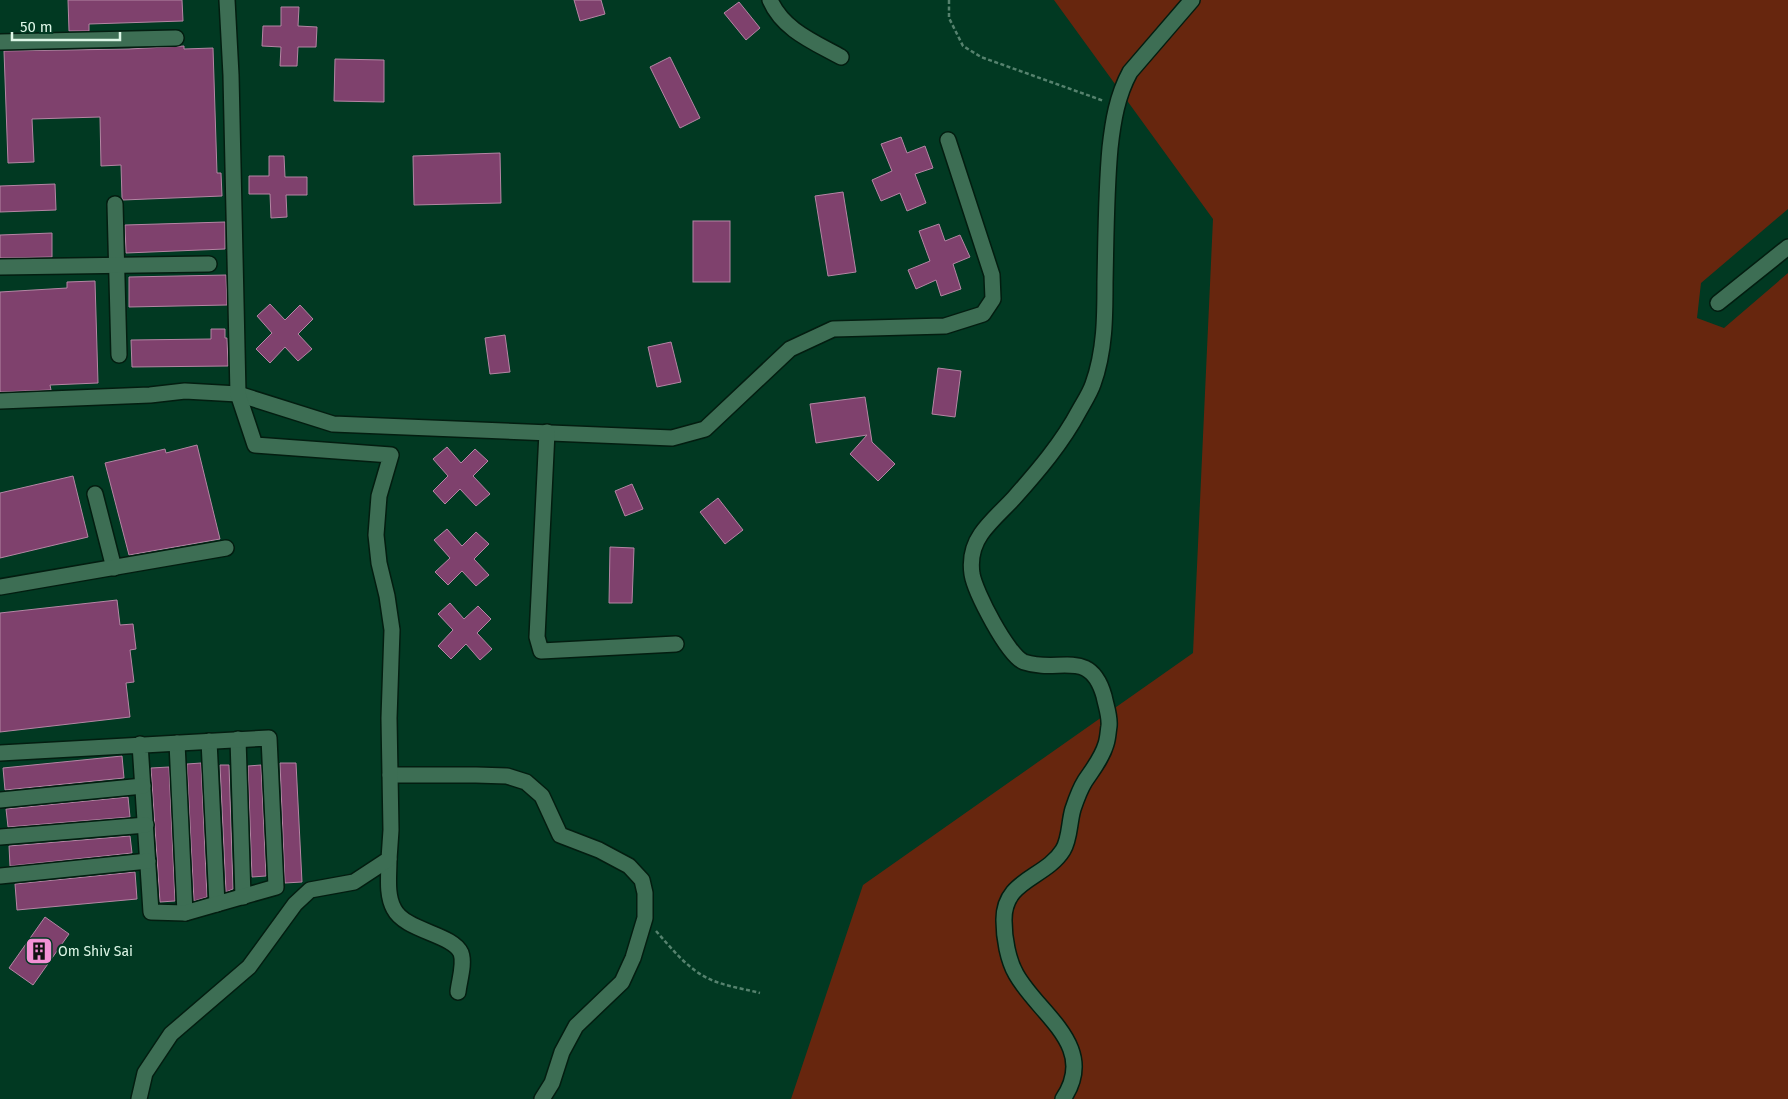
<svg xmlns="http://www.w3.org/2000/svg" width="1788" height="1099" viewBox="0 0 1788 1099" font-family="'Fira Sans',sans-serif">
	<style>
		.green { fill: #67260e }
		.building { fill: #7f416d; stroke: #b486a4 }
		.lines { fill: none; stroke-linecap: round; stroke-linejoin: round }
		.minor-casing { stroke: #031d10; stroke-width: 18 }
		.path { stroke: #56826e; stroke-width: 2.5; stroke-dasharray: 4 2.5; stroke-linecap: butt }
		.minor { stroke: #3d6e54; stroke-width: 15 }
		.labels { text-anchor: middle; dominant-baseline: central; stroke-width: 4.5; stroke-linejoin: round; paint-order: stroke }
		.poi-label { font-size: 14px; fill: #ddf7e7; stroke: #013922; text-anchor: start }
	</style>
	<rect width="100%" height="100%" fill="#013922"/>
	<!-- green -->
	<polygon class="green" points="1054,0 1788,0 1788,209 1701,283 1697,318 1724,328 1788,273 1788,1099 791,1099 863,885 1193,653 1213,219"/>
	<!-- building -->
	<g class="building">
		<polygon points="68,0 182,0 183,21 89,24 89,31 69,31"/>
		<polygon points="574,0 601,0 605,14 580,21"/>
		<polygon points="739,2 760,28 746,40 724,13"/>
		<polygon points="281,7 299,7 298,26 317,27 316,47 298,47 297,66 280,66 281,47 262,46 263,26 281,26"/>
		<polygon points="184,46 184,49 213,48 217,173 221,173 222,196 123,200 122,198 121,165 101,166 100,117 32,119 34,162 8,163 4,51 129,49"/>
		<polygon points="670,57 700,118 680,128 650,67"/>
		<polygon points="335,59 384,60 384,102 334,101"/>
		<polygon points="901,137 907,153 925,146 933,168 915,174 926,203 907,211 900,193 881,201 872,180 892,171 881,144"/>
		<polygon points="500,153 501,203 414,205 413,156"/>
		<polygon points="269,156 284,156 285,177 307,177 307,195 286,195 287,217 271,218 270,194 249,194 249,176 269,176"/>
		<polygon points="55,184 56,210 0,212 0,186"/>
		<polygon points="843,192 856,272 828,276 815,196"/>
		<rect x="693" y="221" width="37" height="61"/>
		<polygon points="225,222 225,249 126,253 125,225"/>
		<polygon points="939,224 945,241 960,235 970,257 953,264 961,289 941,296 936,280 916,289 908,270 930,261 919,231"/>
		<polygon points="52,233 52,257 0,258 0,235"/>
		<polygon points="226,275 227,305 129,307 129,277"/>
		<polygon points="95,281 98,383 50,385 51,390 0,392 0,292 67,288 67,282"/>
		<polygon points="270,304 285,320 300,305 313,319 298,334 312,349 298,361 285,347 270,363 256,349 272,333 257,316"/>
		<polygon points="211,329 225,329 225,338 227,338 228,366 132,367 131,340 211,339"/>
		<polygon points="505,335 510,372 490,374 485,338"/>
		<polygon points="671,342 681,382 657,387 648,347"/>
		<polygon points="938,368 961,371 955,417 932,414"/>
		<polygon points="865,397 872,442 895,464 878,481 850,454 867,435 816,443 810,404"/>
		<polygon points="197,445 220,539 129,555 105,463 165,449 166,453"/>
		<polygon points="447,447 461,463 475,449 488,461 473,476 490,494 476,506 460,489 445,504 433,491 448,476 433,459"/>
		<polygon points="73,476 88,537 0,558 0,493"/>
		<polygon points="632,484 643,509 625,516 615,491"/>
		<polygon points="718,498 743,530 725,544 700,512"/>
		<polygon points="447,529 462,546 476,532 489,544 474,559 489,575 476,586 462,571 448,585 435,572 450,558 434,540"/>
		<polygon points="610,547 634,548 632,603 609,603"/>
		<polygon points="117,600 120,625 133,624 136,649 130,650 134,682 126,683 130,717 0,732 0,613"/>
		<polygon points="450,603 464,619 478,606 491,619 477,633 492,649 480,660 466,644 451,659 438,646 453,630 438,614"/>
		<polygon points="122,756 124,778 5,790 3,768"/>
		<polygon points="201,763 207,897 194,901 187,764"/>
		<polygon points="280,763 296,763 302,882 285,883"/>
		<polygon points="220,765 229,765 233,889 226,892"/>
		<polygon points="261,765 266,876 252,877 248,766"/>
		<polygon points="169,767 175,901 160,902 151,768"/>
		<polygon points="128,797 130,817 8,827 6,809"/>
		<polygon points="130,836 132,853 10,866 9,846"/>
		<polygon points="135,872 137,899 17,910 15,884"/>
		<polygon points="45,917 69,934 33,985 9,968"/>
	</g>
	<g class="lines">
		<!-- minor casing -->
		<g class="minor-casing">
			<g id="minor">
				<path d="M770,0C783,30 814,42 841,57"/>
				<polyline points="0,42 176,38"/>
				<polyline points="115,204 119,355"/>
				<polyline points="0,267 209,264"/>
				<polyline points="1718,303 1788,247"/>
				<polyline points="0,401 150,395 185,391 238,394 333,424 672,438 705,429 790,349 833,329 945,326 983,314 993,299 992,275 948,140"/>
				<polyline points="547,432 537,637 541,651 676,644"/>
				<polyline points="95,494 114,568"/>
				<polyline points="0,587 226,548"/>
				<polyline points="238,739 243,897"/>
				<polyline points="209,741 217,904"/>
				<polyline points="177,743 185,913"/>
				<polyline points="0,753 269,738 276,887 185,913 151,912 140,744"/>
				<polyline points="390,775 476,775 507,776 526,782 542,796 560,835 599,850 629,866 642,880 645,893 645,918 633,958 622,982 576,1026 562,1052 552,1083 542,1099"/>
				<polyline points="0,800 143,786"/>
				<polyline points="0,837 146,825"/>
				<path d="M389,859C389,875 386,895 394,909C405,931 453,934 461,953C465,964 459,981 458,992"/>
				<polyline points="0,876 148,861"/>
				<polyline points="139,1099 145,1073 171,1034 249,967 295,904 310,890 354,882 389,859 391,830 389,718 392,630 387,596 379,563 376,535 379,496 391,455 255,445 238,394 231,75 227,0"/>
				<path d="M1063,1099C1099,1046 1038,1014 1016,974C1008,960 1004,938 1004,921C1003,879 1045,879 1063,850C1070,839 1069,822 1073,809C1076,800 1080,789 1085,781C1093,769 1102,758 1106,744C1108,738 1108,732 1109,726C1110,716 1106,706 1104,696C1090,647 1059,674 1024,662C1008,656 975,592 972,574C970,560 972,547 981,534C990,521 1003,510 1014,498C1038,471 1062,443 1079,411C1084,402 1090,393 1093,384C1105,351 1105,316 1105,282C1106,237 1106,192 1110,148C1113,121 1117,96 1130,72L1192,0"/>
			</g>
		</g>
		<!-- path -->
		<g class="path">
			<polyline points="949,0 949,18 963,46 981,57 1104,101"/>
			<path d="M656,931C673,950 690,972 714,981C729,987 745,989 760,993"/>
		</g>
		<!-- minor -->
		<use href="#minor" class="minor"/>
	</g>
	<!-- icons -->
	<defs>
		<g id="building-square" transform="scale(1.4375)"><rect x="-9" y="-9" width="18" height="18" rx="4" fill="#f391d5" stroke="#013922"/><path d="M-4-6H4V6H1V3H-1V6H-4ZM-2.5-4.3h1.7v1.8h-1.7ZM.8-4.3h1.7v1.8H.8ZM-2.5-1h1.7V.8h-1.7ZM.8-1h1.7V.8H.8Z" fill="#111"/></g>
	</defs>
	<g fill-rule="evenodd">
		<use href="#building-square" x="39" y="951"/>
	</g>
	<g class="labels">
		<!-- poi labels -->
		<g class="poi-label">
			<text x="58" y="951">Om Shiv Sai</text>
		</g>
	</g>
	<!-- scale -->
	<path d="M12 32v8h108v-8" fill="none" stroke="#ddf7e7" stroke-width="2.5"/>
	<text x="20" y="32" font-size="15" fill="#ddf7e7" stroke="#013922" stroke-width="4" paint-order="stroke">50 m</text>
</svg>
